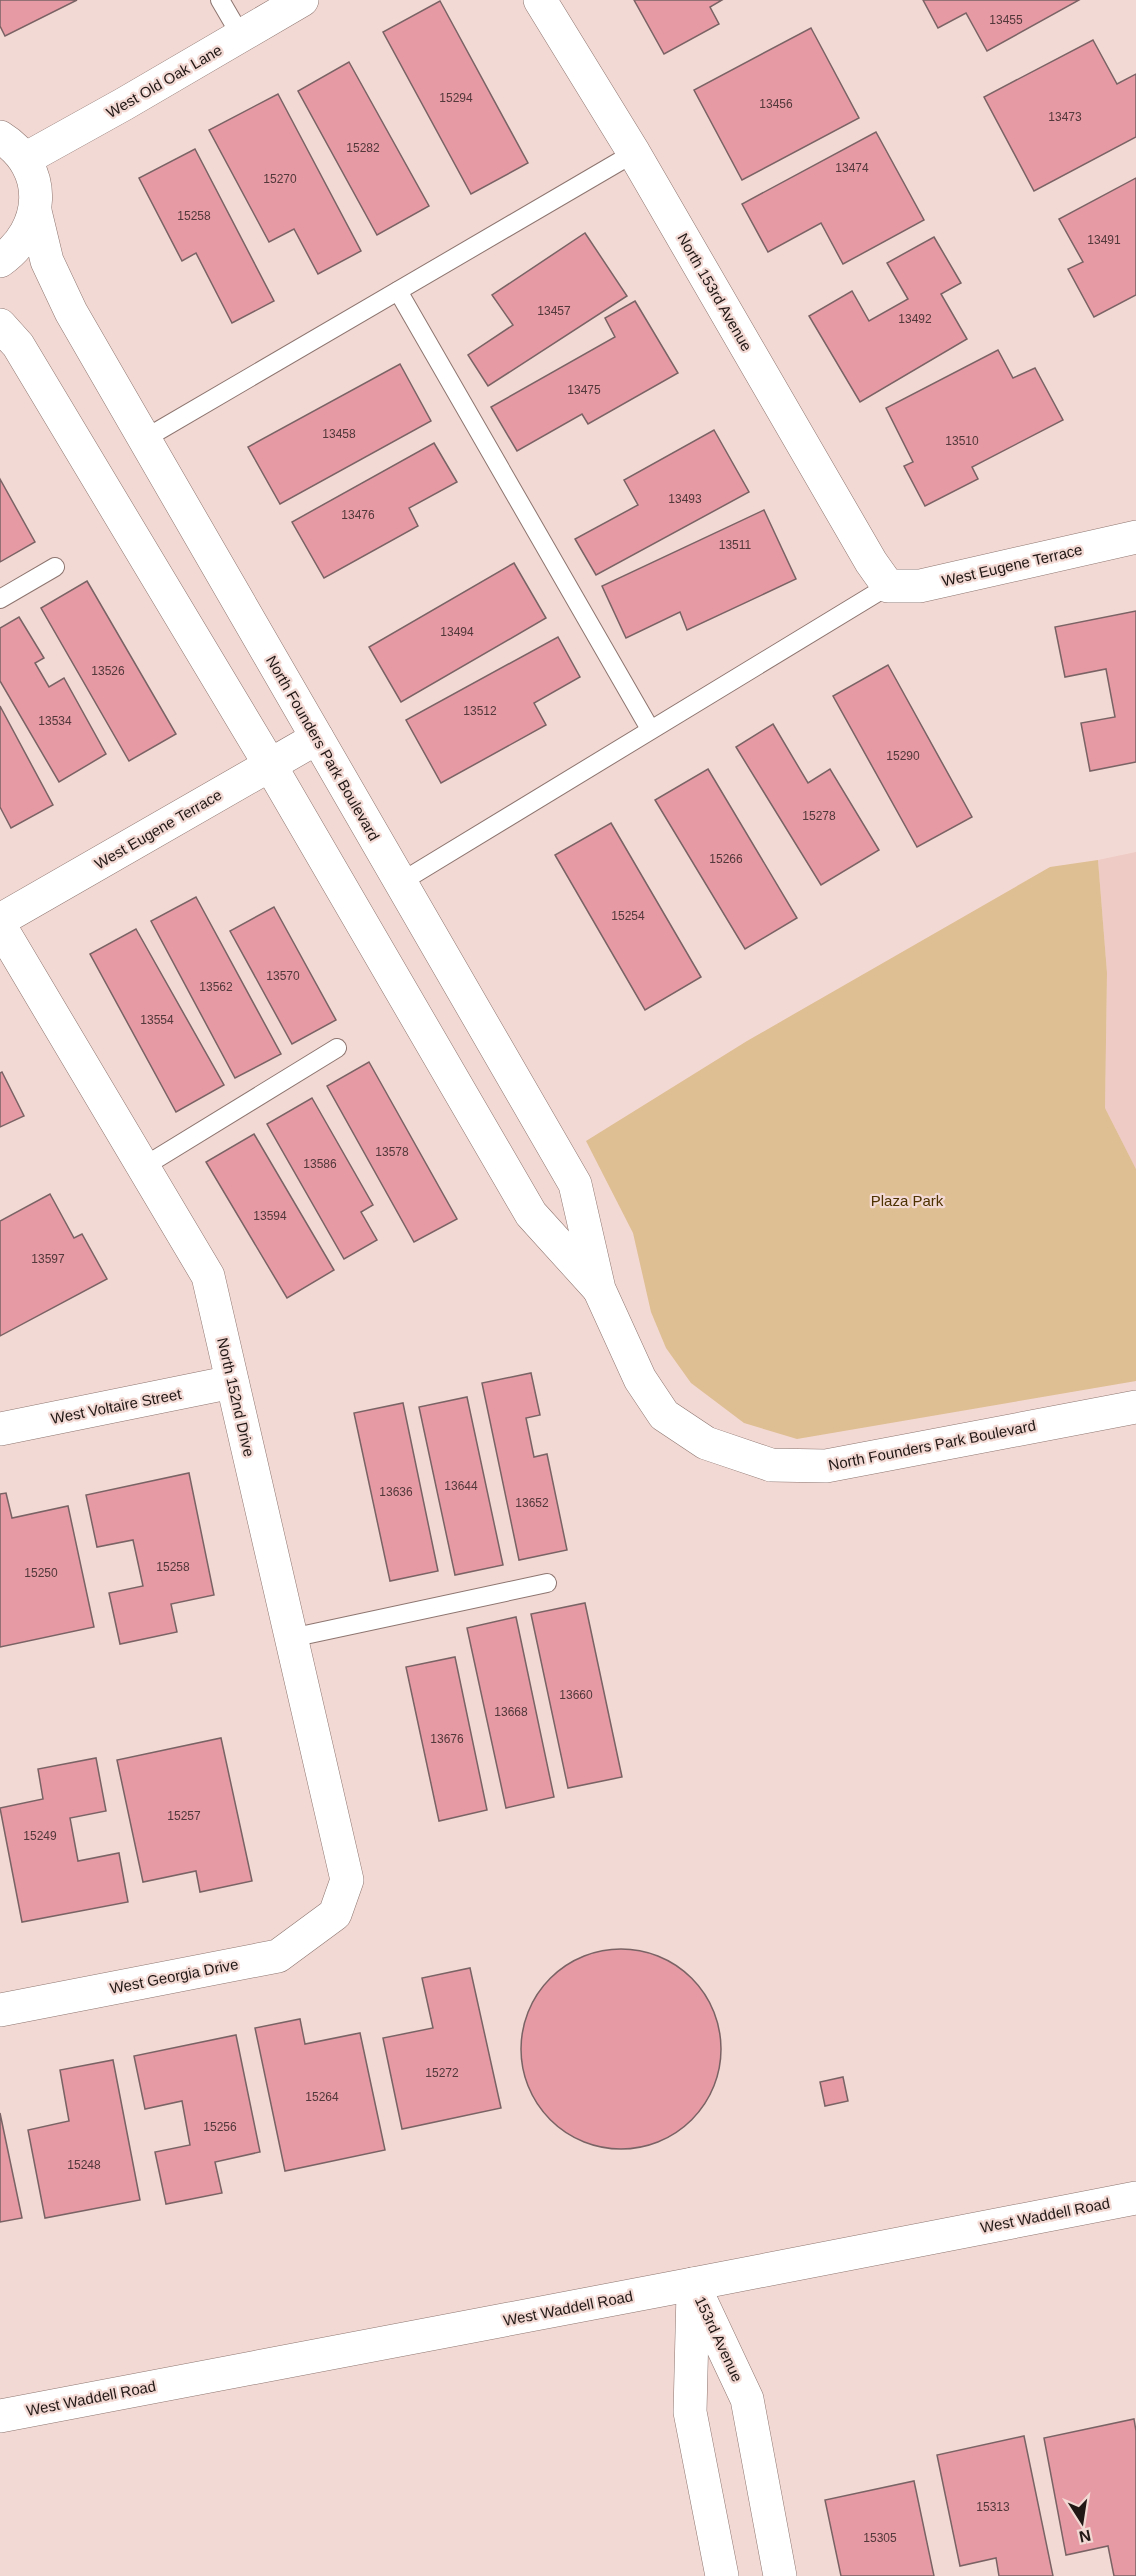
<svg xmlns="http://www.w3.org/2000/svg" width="1136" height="2576" viewBox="0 0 1136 2576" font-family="Arial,sans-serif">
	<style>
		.built { fill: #eecbc4 }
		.green { fill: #debe93 }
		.building { fill: #e69aa4; stroke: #7a6365; stroke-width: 1.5 }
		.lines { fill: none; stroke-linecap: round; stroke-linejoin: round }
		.service-casing { stroke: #8d7570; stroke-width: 20 }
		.minor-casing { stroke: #8d7570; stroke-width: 34 }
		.secondary-casing { stroke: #8d7570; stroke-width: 34 }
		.service { stroke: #fff; stroke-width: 18 }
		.minor { stroke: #fff; stroke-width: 33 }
		.secondary { stroke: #fff; stroke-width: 33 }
		.labels { text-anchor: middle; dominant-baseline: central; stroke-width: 4.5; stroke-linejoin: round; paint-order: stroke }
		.number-label { font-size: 12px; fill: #52383a }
		.street-label { font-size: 15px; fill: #211816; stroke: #f3d9d3 }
		.park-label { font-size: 15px; fill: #4d3100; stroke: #f3d9d3 }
	</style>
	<rect width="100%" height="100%" fill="#f3d9d3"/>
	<!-- built -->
	<polygon class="built" points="1136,852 1136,1169 1105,1108 1107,973 1098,860"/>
	<!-- green -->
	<polygon class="green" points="1098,860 1107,973 1105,1108 1136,1169 1136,1381 797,1439 744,1423 691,1383 666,1348 651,1312 633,1233 586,1141 747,1041 1050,867"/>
	<!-- building -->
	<g class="building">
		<polygon points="0,0 77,0 5,36 0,26"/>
		<polygon points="634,0 722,0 710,7 719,24 664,54"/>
		<polygon points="923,0 1079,0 987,51 966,13 938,28"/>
		<polygon points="440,1 528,163 471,194 383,32"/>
		<polygon points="811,28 859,118 742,180 694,90"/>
		<polygon points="1093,40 1117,84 1136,74 1136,137 1034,191 984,97"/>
		<polygon points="349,62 429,206 377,235 298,91"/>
		<polygon points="278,94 361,251 318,274 294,229 269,242 209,130"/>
		<polygon points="876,132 924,220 843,264 821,223 768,252 742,204"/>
		<polygon points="195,149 274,301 232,323 196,253 182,261 139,178"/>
		<polygon points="1136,178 1136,295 1094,317 1068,269 1083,262 1059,219"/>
		<polygon points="585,233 627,296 488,386 468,355 513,325 492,295"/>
		<polygon points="934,237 961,283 941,294 967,339 860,402 809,316 852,291 869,321 908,299 887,263"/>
		<polygon points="635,301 678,373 588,424 582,414 517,451 491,407 615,337 605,318"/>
		<polygon points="998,350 1013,378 1035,368 1063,420 972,467 978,479 925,506 904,466 913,462 886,408"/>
		<polygon points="400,364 431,421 280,504 248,447"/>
		<polygon points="714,430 749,492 596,575 575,539 638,505 624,480"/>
		<polygon points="434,443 457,482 409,508 418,526 324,578 292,522"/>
		<polygon points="0,479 35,542 0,562"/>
		<polygon points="764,510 796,579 687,630 680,612 626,638 602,586"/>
		<polygon points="514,563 546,618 401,702 369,647"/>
		<polygon points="87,581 176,734 129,761 41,608"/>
		<polygon points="1136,611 1136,762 1090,771 1081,723 1115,717 1106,669 1065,677 1055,627"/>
		<polygon points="19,617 44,658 35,663 49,687 64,678 106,754 59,782 0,681 0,628"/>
		<polygon points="558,637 580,677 534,703 546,725 441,783 406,720"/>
		<polygon points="888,665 972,817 917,847 833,696"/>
		<polygon points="0,706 53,805 11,828 0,807"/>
		<polygon points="773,724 808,783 830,769 879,850 821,885 736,747"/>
		<polygon points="708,769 797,918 745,949 655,800"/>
		<polygon points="611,823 701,977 645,1010 555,855"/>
		<polygon points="196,897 281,1054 235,1078 151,921"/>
		<polygon points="274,907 336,1020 292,1044 230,931"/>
		<polygon points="136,929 224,1085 176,1112 90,954"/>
		<polygon points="369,1062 457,1219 414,1242 327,1086"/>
		<polygon points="2,1072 24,1116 0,1127 0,1073"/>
		<polygon points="312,1098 373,1205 361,1212 377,1240 344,1259 267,1124"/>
		<polygon points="254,1134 334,1270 287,1298 206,1162"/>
		<polygon points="50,1194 74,1238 82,1234 107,1279 0,1336 0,1221"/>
		<polygon points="531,1373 540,1415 526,1418 534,1457 547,1454 567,1550 519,1560 482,1383"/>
		<polygon points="467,1397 503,1565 455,1575 419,1407"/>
		<polygon points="403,1403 438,1571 390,1581 354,1413"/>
		<polygon points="189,1473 214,1595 171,1604 177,1632 120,1644 109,1593 143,1586 133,1540 97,1547 86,1495"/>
		<polygon points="6,1493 12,1518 68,1506 94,1627 0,1647 0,1494"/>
		<polygon points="585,1603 622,1777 568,1788 531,1614"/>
		<polygon points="516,1617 554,1797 506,1808 467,1628"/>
		<polygon points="455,1657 487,1810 439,1821 406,1667"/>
		<polygon points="221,1738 252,1881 200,1892 196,1871 143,1882 117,1760"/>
		<polygon points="96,1758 106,1811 70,1818 78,1861 119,1853 128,1902 22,1922 0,1808 43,1799 38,1769"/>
		<circle cx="621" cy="2049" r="100"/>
		<polygon points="470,1968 501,2108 402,2129 383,2038 433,2028 422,1978"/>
		<polygon points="300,2019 305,2044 360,2033 385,2150 285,2171 255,2028"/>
		<polygon points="236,2035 260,2152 215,2162 222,2193 166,2204 155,2152 190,2145 182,2101 145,2109 134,2056"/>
		<polygon points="113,2060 140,2200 45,2218 28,2130 69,2121 60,2070"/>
		<polygon points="843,2077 848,2101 825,2106 820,2082"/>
		<polygon points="0,2113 22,2218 0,2222"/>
		<polygon points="1134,2419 1136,2431 1136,2576 1114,2576 1108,2546 1066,2555 1044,2438"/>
		<polygon points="1024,2436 1053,2576 999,2576 996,2558 960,2566 937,2455"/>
		<polygon points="914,2481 934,2576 841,2576 825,2500"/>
	</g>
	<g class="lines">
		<!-- service casing -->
		<g class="service-casing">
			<g id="service">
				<polyline points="220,0 241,36"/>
				<polyline points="398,291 650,729"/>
				<polyline points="146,438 634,153"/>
				<polyline points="0,599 55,567"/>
				<polyline points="401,882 888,586"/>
				<polyline points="143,1167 337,1048"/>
				<polyline points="291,1638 547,1583"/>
			</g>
		</g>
		<!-- minor casing -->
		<g class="minor-casing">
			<g id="minor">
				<polyline points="540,0 634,153 871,562 888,586 920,586 1136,537"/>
				<path d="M0,137C50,168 45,229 0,261"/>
				<polyline points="25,159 124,104 302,0"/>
				<polyline points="35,211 47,261 71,312 575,1184 599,1289 640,1379 664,1415 706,1443 771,1465 826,1466 1136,1407"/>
				<polyline points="0,325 18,345 270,765 531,1214 598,1288"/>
				<polyline points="0,920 317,738"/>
				<polyline points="0,926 208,1276 347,1880 335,1914 278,1956 0,2010"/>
				<polyline points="0,1429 232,1382"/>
				<polyline points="693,2284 747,2399 780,2576"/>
				<polyline points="693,2292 690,2412 722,2576"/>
			</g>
		</g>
		<!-- secondary casing -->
		<g class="secondary-casing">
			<polyline id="secondary" points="0,2416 693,2284 1136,2198"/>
		</g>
		<!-- service -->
		<use href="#service" class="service"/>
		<!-- minor -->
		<use href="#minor" class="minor"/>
		<!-- secondary -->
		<use href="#secondary" class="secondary"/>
	</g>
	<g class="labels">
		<!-- number labels -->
		<g class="number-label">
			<text x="1006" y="20">13455</text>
			<text x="456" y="98">15294</text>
			<text x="776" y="104">13456</text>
			<text x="1065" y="117">13473</text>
			<text x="363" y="148">15282</text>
			<text x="852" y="168">13474</text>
			<text x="280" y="179">15270</text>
			<text x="194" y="216">15258</text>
			<text x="1104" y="240">13491</text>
			<text x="554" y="311">13457</text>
			<text x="915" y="319">13492</text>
			<text x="584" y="390">13475</text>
			<text x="339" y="434">13458</text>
			<text x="962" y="441">13510</text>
			<text x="685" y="499">13493</text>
			<text x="358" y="515">13476</text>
			<text x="735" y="545">13511</text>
			<text x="457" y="632">13494</text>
			<text x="108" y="671">13526</text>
			<text x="480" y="711">13512</text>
			<text x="55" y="721">13534</text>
			<text x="903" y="756">15290</text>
			<text x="819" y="816">15278</text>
			<text x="726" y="859">15266</text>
			<text x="628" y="916">15254</text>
			<text x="283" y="976">13570</text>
			<text x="216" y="987">13562</text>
			<text x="157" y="1020">13554</text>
			<text x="392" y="1152">13578</text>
			<text x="320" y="1164">13586</text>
			<text x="270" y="1216">13594</text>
			<text x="48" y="1259">13597</text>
			<text x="461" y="1486">13644</text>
			<text x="396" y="1492">13636</text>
			<text x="532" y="1503">13652</text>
			<text x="173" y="1567">15258</text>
			<text x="41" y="1573">15250</text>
			<text x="576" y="1695">13660</text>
			<text x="511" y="1712">13668</text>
			<text x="447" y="1739">13676</text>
			<text x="184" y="1816">15257</text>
			<text x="40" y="1836">15249</text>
			<text x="442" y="2073">15272</text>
			<text x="322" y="2097">15264</text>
			<text x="220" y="2127">15256</text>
			<text x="84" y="2165">15248</text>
			<text x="993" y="2507">15313</text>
			<text x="880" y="2538">15305</text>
		</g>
		<!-- street labels -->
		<g class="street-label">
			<text transform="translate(164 81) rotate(-30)">West Old Oak Lane</text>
			<text transform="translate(715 292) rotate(60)">North 153rd Avenue</text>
			<text transform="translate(1012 565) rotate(-13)">West Eugene Terrace</text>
			<text transform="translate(323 748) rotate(60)">North Founders Park Boulevard</text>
			<text transform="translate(158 829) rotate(-30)">West Eugene Terrace</text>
			<text transform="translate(236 1397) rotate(77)">North 152nd Drive</text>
			<text transform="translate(116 1406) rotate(-11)">West Voltaire Street</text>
			<text transform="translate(932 1445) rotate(-11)">North Founders Park Boulevard</text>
			<text transform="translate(174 1976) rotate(-11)">West Georgia Drive</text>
			<text transform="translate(1045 2215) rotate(-11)">West Waddell Road</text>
			<text transform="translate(568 2308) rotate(-11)">West Waddell Road</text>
			<text transform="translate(719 2339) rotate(65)">153rd Avenue</text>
			<text transform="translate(91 2398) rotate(-11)">West Waddell Road</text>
		</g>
		<!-- park labels -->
		<g class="park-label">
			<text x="907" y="1200">Plaza Park</text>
		</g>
	</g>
	<!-- north arrow -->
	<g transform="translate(1082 2522) rotate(168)" stroke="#f3d9d3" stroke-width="4.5" paint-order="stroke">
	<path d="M0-4.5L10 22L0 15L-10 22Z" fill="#211816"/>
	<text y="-9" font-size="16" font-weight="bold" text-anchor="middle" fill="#211816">N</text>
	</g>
</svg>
